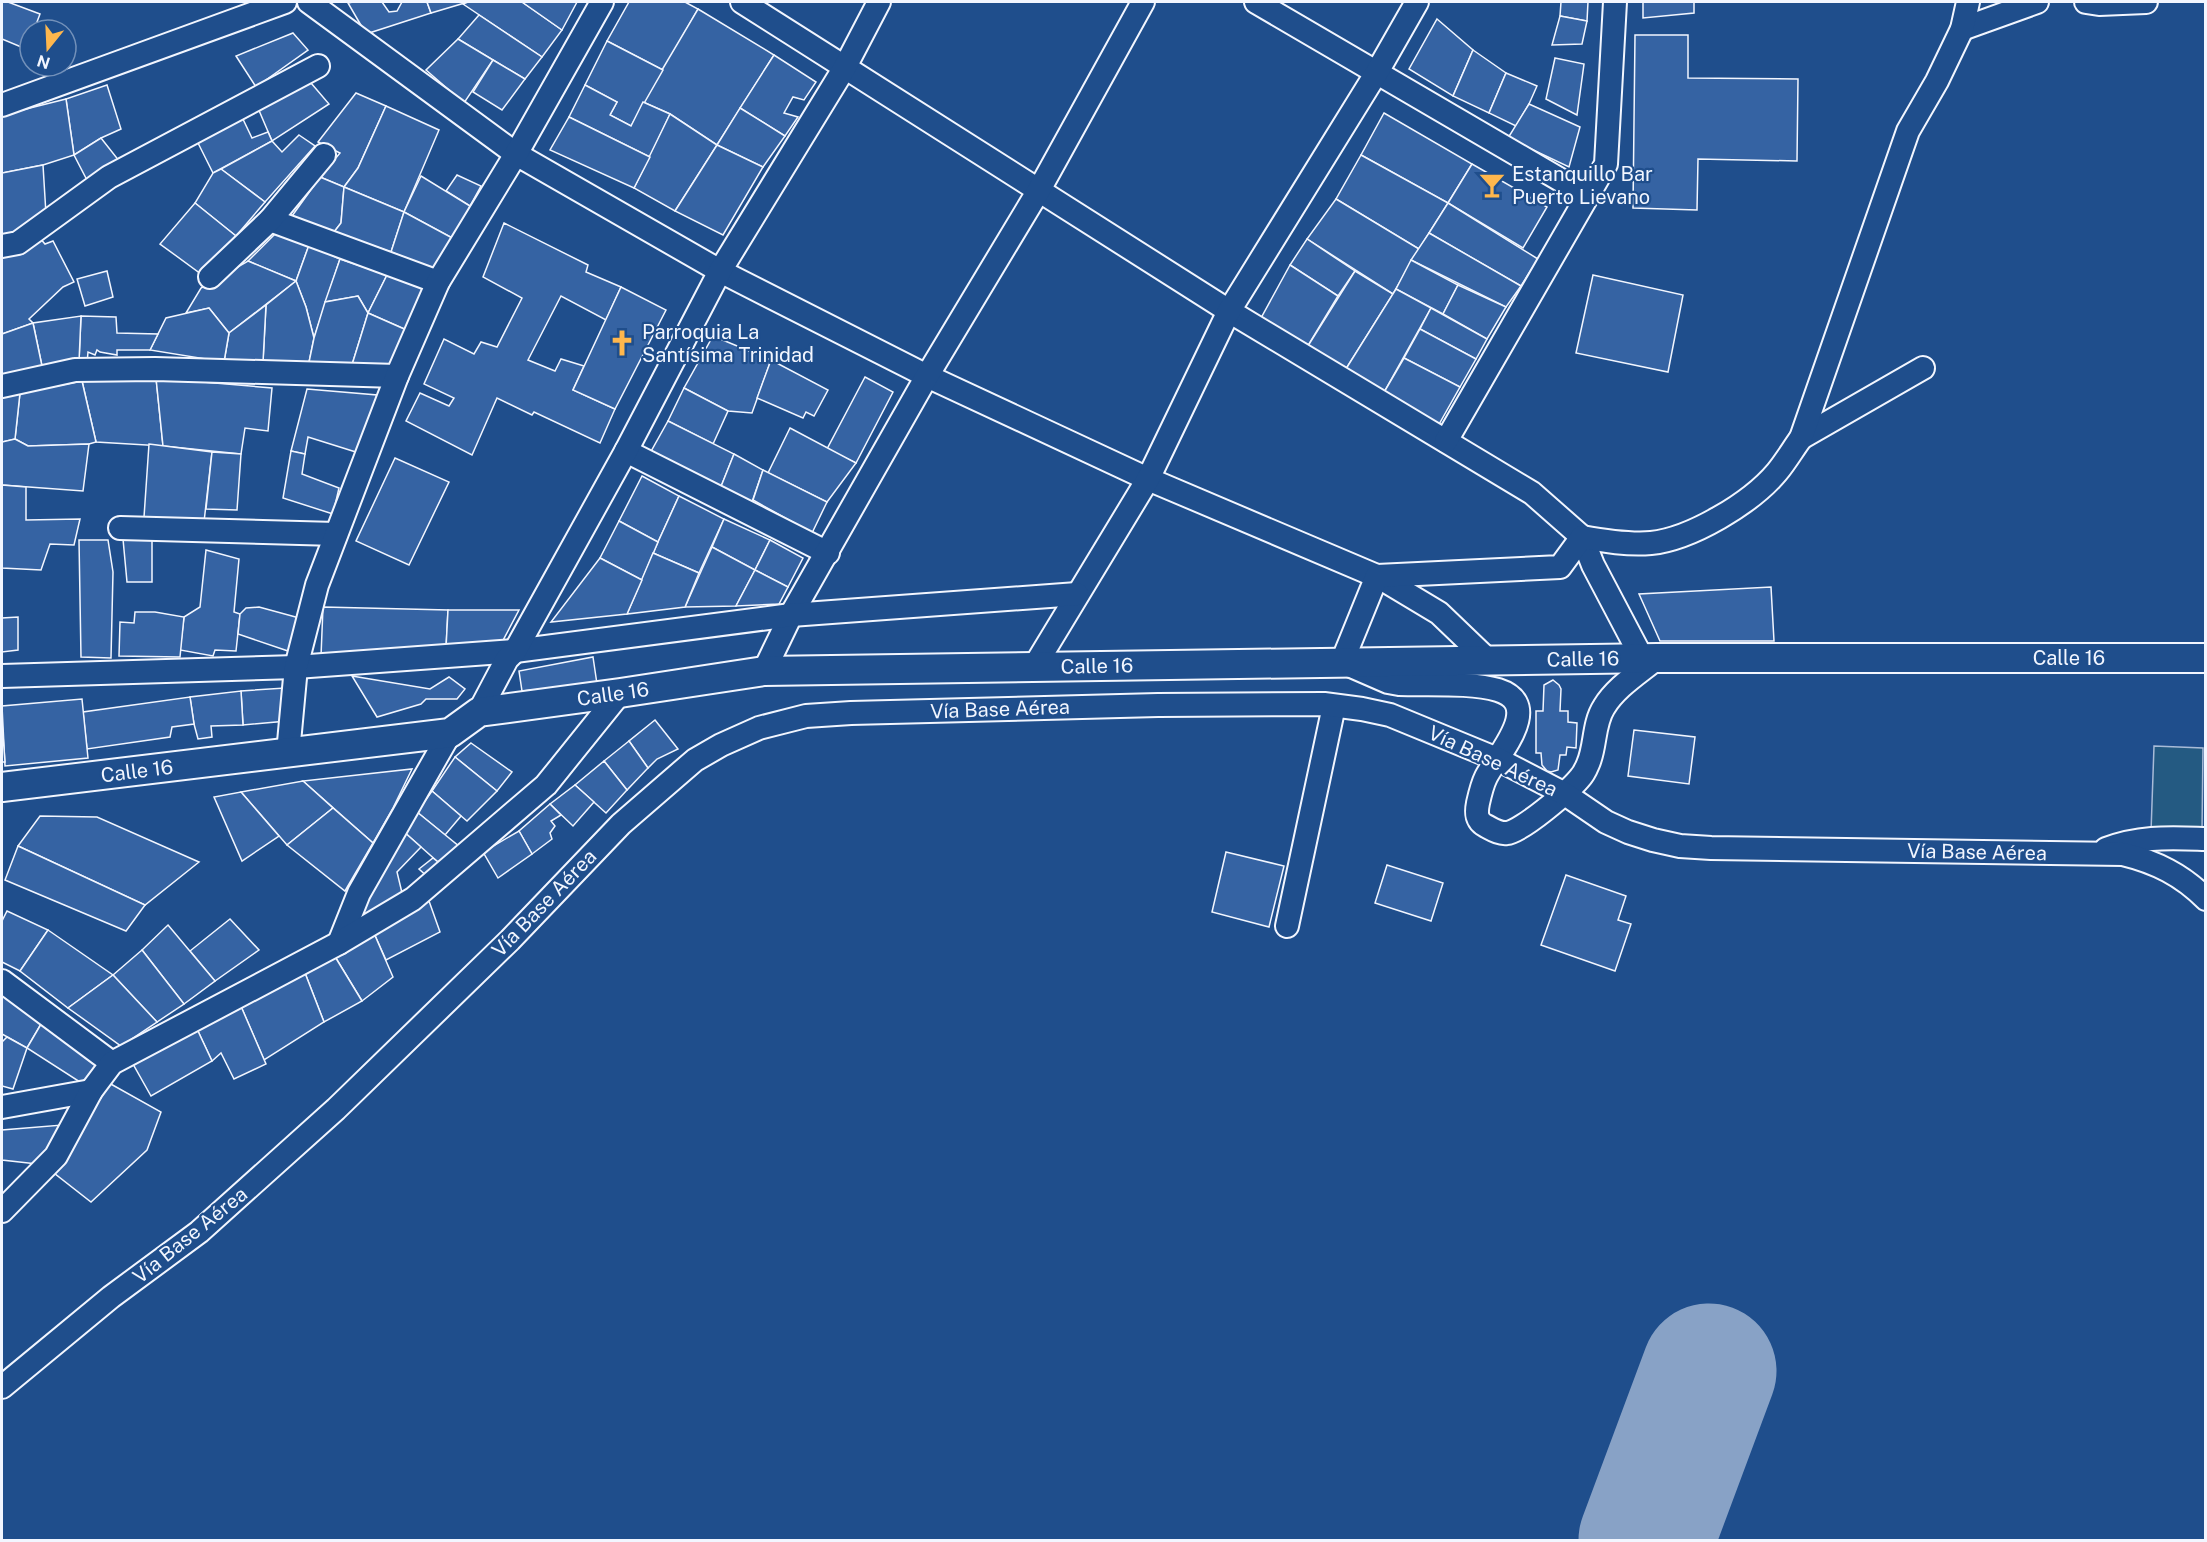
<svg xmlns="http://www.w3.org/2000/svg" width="2207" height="1542" viewBox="0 0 2207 1542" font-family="'Public Sans',sans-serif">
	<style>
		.green { fill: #245a82; stroke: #a8bbd7; stroke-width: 1.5 }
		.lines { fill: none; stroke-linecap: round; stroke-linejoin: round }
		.runway { stroke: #88a2c6; stroke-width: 135 }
		.building { fill: #3563a3; stroke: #f2f6ff; stroke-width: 1.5 }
		.minor-casing { stroke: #f2f6ff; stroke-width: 26 }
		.major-casing { stroke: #f2f6ff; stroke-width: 32 }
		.minor { stroke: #1f4e8c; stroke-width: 22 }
		.major { stroke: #1f4e8c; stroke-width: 28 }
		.labels { text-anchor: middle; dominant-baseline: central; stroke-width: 4.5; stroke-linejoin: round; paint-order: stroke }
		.poi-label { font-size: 20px; fill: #f2f6ff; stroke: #1f4e8c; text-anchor: start }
		.street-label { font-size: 20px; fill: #f2f6ff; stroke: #1f4e8c }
	</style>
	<rect width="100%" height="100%" fill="#1f4e8c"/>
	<!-- green -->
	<polygon class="green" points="2154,746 2203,748 2202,831 2151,832"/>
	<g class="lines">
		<!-- runway -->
		<polyline class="runway" points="1646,1540 1709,1371"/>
	</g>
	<!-- building -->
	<g class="building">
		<polygon points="2,2 8,2 40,14 34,30 30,30 30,39 26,49 2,39"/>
		<polygon points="353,2 382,2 389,12 397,11 402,2 427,2 431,13 366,34 348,3"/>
		<polygon points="427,2 468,2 431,13"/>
		<polygon points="468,2 522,2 562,30 542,57 463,4"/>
		<polygon points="522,2 577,2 562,30"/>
		<polygon points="629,2 685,2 698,9 663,70 607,41"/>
		<polygon points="1561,2 1588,2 1587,21 1560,16"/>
		<polygon points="1643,2 1694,2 1694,13 1643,18"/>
		<polygon points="698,9 774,55 717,145 670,114 643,102"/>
		<polygon points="479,15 542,57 525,79 458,39"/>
		<polygon points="1560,16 1587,21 1582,44 1552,45"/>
		<polygon points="1437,19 1473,50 1453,96 1409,69"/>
		<polygon points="293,33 308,50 256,87 236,56"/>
		<polygon points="1635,35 1688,35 1688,78 1798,79 1797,161 1698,159 1697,210 1633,208"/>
		<polygon points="458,39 493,60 464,103 426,70"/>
		<polygon points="607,41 663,70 631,126 610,115 617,102 585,85"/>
		<polygon points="1473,50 1506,73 1489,113 1453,96"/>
		<polygon points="774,55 816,82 804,100 793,97 784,113 798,117 785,136 740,108"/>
		<polygon points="1555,58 1584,64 1577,115 1546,99"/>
		<polygon points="493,60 525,79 502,110 473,92"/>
		<polygon points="1506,73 1537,86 1529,104 1516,126 1489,113"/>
		<polygon points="311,83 329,104 272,141 258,108"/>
		<polygon points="107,85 121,129 101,138 74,155 66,99"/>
		<polygon points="585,85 617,102 610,115 631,126 643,102 670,114 650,157 569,117"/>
		<polygon points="356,93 386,106 358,168 344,187 320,177 340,153 318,142"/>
		<polygon points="66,99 74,155 43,165 2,173 2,115"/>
		<polygon points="1529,104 1580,127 1569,167 1508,138"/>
		<polygon points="386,106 439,130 404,212 344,187 358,168"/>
		<polygon points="740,108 785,136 763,167 717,145"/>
		<polygon points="1384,113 1472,164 1448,203 1361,155"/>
		<polygon points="670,114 717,145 675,211 634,188"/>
		<polygon points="241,115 252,138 268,132 272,141 213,173 194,135"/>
		<polygon points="569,117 650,157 634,188 550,150"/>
		<polygon points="299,135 315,146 265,202 221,169 272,141 282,152"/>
		<polygon points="101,138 120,162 89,184 74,155"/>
		<polygon points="717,145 763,167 723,235 675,211"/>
		<polygon points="1361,155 1448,203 1419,249 1336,199"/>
		<polygon points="1472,164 1547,207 1523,248 1448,203"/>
		<polygon points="43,165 46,214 2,239 2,173"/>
		<polygon points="221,169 265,202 236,236 195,203 213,173"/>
		<polygon points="457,175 481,186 470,206 446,191"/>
		<polygon points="421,176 470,206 456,240 404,212"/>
		<polygon points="320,177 344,187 341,223 334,232 292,216"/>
		<polygon points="344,187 404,212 391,252 334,232 341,223"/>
		<polygon points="1336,199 1419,249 1393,294 1307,239"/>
		<polygon points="195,203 236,236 201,274 160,244"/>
		<polygon points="1448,203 1538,259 1521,286 1429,233"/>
		<polygon points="404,212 456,240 439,271 391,252"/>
		<polygon points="504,223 588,265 586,272 621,287 606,320 561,296 528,360 555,371 561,359 584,366 573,390 615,409 600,443 534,412 532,415 497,398 472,455 406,421 420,393 449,406 454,398 424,384 444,339 474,354 481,342 497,347 522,298 483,277"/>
		<polygon points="1429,233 1521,286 1506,307 1411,260"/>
		<polygon points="275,234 309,245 296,281 248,261"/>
		<polygon points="39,237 45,244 53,241 74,282 63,287 29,319 33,323 2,334 2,257"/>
		<polygon points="1307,239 1355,271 1338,296 1290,265"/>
		<polygon points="309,245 340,259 314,338 306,307 296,281"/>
		<polygon points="340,259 387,275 368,313 358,296 325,302"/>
		<polygon points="1411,260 1458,285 1443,314 1396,289"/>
		<polygon points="248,261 296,281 229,333 209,308 186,313 201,288"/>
		<polygon points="1290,265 1338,296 1306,349 1261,318"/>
		<polygon points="107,271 113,297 85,306 77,279"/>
		<polygon points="1355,271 1393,294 1344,372 1306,349"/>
		<polygon points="387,275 426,290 411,332 368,313"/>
		<polygon points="1593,275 1683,295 1668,372 1576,353"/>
		<polygon points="296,281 306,307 314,338 308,367 263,362 266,305"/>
		<polygon points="1458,285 1506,307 1487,339 1443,314"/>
		<polygon points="621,287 666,310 615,409 573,390"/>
		<polygon points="1396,289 1431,308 1383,394 1344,372"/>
		<polygon points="358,296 368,313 351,368 308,367 314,338 325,302"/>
		<polygon points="266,305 263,362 224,362 229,333"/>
		<polygon points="209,308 229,333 224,362 150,350 166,318"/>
		<polygon points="1431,308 1487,339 1476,359 1420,329"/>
		<polygon points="368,313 411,332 395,368 351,368"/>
		<polygon points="81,316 116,317 117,333 158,334 150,350 117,350 117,355 100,352 97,350 95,355 88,352 87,364 79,362"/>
		<polygon points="81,316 79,362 42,366 33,323"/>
		<polygon points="33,323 42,366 2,378 2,334"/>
		<polygon points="1420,329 1476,359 1460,387 1404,358"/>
		<polygon points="713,336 771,360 752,413 728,411 684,388"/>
		<polygon points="1404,358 1460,387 1438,426 1383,394"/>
		<polygon points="771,360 828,390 814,416 806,412 803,418 757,398"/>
		<polygon points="865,377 893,392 856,463 827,449"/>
		<polygon points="156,378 163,446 96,442 82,381"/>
		<polygon points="156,378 272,388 268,431 245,428 241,454 163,446"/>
		<polygon points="82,381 96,442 89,444 28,446 15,439 20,393"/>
		<polygon points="684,388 728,411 713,444 668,421"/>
		<polygon points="307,389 377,395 359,453 308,437 305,454 291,451"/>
		<polygon points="20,393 15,439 2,442 2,395"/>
		<polygon points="668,421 734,454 720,489 649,455"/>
		<polygon points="790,428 856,463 827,502 768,473"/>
		<polygon points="15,439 28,446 89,444 83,491 2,485 2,442"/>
		<polygon points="149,444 212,452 204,522 144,517"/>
		<polygon points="291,451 305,454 302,474 339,488 333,514 283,498"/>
		<polygon points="212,452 241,454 237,510 206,509"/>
		<polygon points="734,454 763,470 752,502 720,489"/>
		<polygon points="395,458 449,482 409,565 356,541"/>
		<polygon points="763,470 827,502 812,533 753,500"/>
		<polygon points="642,476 679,496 658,542 619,521"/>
		<polygon points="2,485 26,487 26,520 80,519 74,545 50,544 41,570 2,568"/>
		<polygon points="679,496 724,519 699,573 653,553"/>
		<polygon points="724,519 770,540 755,570 712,547"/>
		<polygon points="619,521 658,542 642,580 600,558"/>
		<polygon points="152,538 152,582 127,582 123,539"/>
		<polygon points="79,540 108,540 113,572 111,658 81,657"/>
		<polygon points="770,540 803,558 788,587 755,570"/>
		<polygon points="712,547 755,570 736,606 685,607"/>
		<polygon points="206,550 239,559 234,612 240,614 236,651 215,650 213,656 180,650 184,617 200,607"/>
		<polygon points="653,553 699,573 685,607 627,614"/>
		<polygon points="600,558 642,580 627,614 551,622"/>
		<polygon points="755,570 788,587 779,604 736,606"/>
		<polygon points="1771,587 1774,641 1660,641 1639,594"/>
		<polygon points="259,607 303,619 288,651 238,634 240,614 246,608"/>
		<polygon points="323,607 448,610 446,648 321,656"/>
		<polygon points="448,610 519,610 500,646 446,648"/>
		<polygon points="135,612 155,612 184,617 180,657 119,656 120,622 134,623"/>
		<polygon points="18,617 18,650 2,652 2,618"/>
		<polygon points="593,657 597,684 522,691 519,671"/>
		<polygon points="352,676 430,689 449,677 465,689 457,699 426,699 421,704 377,717"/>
		<polygon points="1553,680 1559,685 1561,689 1560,711 1568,711 1568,722 1577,723 1576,748 1567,747 1566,755 1560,755 1558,770 1551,772 1547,771 1542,765 1541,753 1536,753 1536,711 1543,711 1544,685"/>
		<polygon points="285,688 287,721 243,725 241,691"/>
		<polygon points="241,691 243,725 211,726 212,737 198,739 194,724 190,697"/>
		<polygon points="190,697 194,724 172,727 170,737 87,749 83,712"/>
		<polygon points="82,699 88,758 5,766 2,706"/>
		<polygon points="655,720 678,749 657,759 648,768 629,741"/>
		<polygon points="2,722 5,762 2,762"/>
		<polygon points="1634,730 1695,737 1689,784 1628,776"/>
		<polygon points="629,741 648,768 627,790 604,761"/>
		<polygon points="471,743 512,772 497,791 455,757"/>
		<polygon points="455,757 497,791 467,821 432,791"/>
		<polygon points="604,761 627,790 606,813 575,785"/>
		<polygon points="412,769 393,808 373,843 303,781"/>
		<polygon points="303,781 333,808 287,845 241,792"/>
		<polygon points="575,785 594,802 573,826 550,804"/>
		<polygon points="432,791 461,816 445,835 417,812"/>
		<polygon points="241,792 279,836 242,861 214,797"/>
		<polygon points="550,804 561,815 551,821 555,826 550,833 552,839 532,854 519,831"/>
		<polygon points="333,808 373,843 345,891 287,845"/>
		<polygon points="417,812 460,847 438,862 403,831"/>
		<polygon points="40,816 97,817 199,862 145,905 18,846"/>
		<polygon points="403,831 421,847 397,872 403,897 357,923 364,896"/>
		<polygon points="519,831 532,854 498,878 483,852"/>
		<polygon points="18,846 145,905 126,931 5,880"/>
		<polygon points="1226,852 1284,866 1269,927 1212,912"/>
		<polygon points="433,858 438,862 429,878 419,869"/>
		<polygon points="1387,865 1443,883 1431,921 1375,903"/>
		<polygon points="1566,875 1626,896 1618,920 1631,924 1615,971 1541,945"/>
		<polygon points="429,901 440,932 386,960 373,931"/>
		<polygon points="7,911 48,930 20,971 2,962 2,921"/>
		<polygon points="230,919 259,950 215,981 190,951"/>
		<polygon points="168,925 215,981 184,1004 142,950"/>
		<polygon points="48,930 113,975 68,1008 20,971"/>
		<polygon points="373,931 393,977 362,1001 334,955"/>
		<polygon points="142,950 184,1004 157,1022 113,975"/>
		<polygon points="334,955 362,1001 324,1022 305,973"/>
		<polygon points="305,973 324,1022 264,1060 240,1004"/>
		<polygon points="113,975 157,1022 121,1046 68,1008"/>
		<polygon points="2,993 44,1019 27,1048 2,1034"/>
		<polygon points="240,1004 266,1064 234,1079 221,1053 212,1061 197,1029"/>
		<polygon points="44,1019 99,1065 83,1084 27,1048"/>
		<polygon points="197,1029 212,1061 151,1096 133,1064"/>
		<polygon points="7,1037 27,1048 13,1089 2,1086 2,1042"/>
		<polygon points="109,1083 161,1112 147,1150 91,1202 54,1173"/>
		<polygon points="62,1125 37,1164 2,1160 2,1130"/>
	</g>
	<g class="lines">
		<!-- minor casing -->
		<g class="minor-casing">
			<g id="minor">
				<polyline points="309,2 516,154 720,271 927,376 1148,479 1379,577 1439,613 1488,660"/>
				<polyline points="742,2 1229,311 1532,493 1582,537 1593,565 1642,658"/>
				<polyline points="1256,2 1588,196"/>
				<polyline points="2086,2 2099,4 2146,2"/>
				<polyline points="1962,29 2037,2"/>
				<polyline points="2,105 285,2"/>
				<polyline points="270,220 438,282"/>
				<polyline points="2,246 18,243 109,177 318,66"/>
				<polyline points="210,277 270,220 324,155"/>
				<polyline points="2,386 75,370 155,369 397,376"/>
				<polyline points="1801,438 1923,368"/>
				<polyline points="1446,441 1606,164 1615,2"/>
				<polyline points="626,451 828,553"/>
				<polyline points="120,528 336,534"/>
				<path d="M1657,658C1639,673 1616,687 1604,707C1593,724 1596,746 1588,764C1586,769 1583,775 1579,779C1569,791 1521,832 1507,833C1499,834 1492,829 1486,826C1476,821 1476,813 1478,803C1480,794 1482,785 1486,777C1497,755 1545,705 1498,690C1472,682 1428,685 1399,684L1388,682L1342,662L1377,576L1560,567L1582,537C1604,541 1628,545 1651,543C1691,539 1751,503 1777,472C1786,461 1793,449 1801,438L1908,131L1937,81L1962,29L1968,2"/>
				<polyline points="1034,667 1148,479 1229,311 1377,72 1417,2"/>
				<polyline points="764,671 791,615 927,376 1039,190 1143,2"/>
				<polyline points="2,676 296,667 515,651 791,615 1077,594"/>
				<polyline points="479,712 507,659 515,651 626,451 720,271 845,67 879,2"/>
				<polyline points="288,753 296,667 317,585 397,376 438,282 516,154 602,2"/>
				<path d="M2106,849C2141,836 2169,838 2206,839"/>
				<polyline points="1287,926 1334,706"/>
				<polyline points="339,943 359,893 450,733"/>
				<polyline points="2,981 112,1063"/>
				<polyline points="2,1107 91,1091"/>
				<polyline points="2,1211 56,1156 91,1091 112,1063 339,943 413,899 546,785 620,693"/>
				<path d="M2,1387L111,1297L199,1232L336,1109L510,940L621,824L695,760L721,745L759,728L806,716L851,713L1158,705L1324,704L1362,709L1390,715L1497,759L1565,794L1606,822L1628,832L1653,840L1680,846L1711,848L2123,854C2156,862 2182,875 2206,899"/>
			</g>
		</g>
		<!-- major casing -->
		<g class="major-casing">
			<polyline id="major" points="2,787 450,733 479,712 620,693 764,671 1657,658 2206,658"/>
		</g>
		<!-- minor -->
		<use href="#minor" class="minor"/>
		<!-- major -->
		<use href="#major" class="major"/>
	</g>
	<!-- icons -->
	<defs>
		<g id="bar-bare" transform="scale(2.07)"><path d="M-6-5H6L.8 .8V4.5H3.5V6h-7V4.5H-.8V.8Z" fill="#ffb74d" stroke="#1f4e8c" stroke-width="2.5" paint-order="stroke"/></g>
		<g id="church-bare" transform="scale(2.07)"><path d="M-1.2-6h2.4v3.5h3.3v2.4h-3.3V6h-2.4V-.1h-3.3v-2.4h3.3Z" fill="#ffb74d" stroke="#1f4e8c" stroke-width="2.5" paint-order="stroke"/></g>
	</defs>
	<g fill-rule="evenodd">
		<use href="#bar-bare" x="1492" y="185"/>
		<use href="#church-bare" x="622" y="343"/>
	</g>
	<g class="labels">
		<!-- poi labels -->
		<g class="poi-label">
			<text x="1512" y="174">Estanquillo Bar<tspan x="1512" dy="23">Puerto Lievano</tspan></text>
			<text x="642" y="332">Parroquia La<tspan x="642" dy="23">Santísima Trinidad</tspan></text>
		</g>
		<!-- street labels -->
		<g class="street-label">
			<text x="2069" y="658">Calle 16</text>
			<text transform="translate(1583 659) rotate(-1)">Calle 16</text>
			<text transform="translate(1097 666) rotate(-1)">Calle 16</text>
			<text transform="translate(613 694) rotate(-8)">Calle 16</text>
			<text transform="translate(1000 709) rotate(-2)">Vía Base Aérea</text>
			<text transform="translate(1493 761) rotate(25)">Vía Base Aérea</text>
			<text transform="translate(137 771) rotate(-7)">Calle 16</text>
			<text transform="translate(1977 852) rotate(1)">Vía Base Aérea</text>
			<text transform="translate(544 903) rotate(-46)">Vía Base Aérea</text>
			<text transform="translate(190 1235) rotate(-39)">Vía Base Aérea</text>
		</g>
	</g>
	<!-- border -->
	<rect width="2207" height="1542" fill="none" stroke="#f2f6ff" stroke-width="6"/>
	<!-- north arrow -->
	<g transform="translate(48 48) rotate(198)"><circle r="28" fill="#1f4e8c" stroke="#7391ba" stroke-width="1.5"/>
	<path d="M0-4.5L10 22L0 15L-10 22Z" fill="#ffb74d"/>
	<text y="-9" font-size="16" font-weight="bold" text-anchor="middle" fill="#f2f6ff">N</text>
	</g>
</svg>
